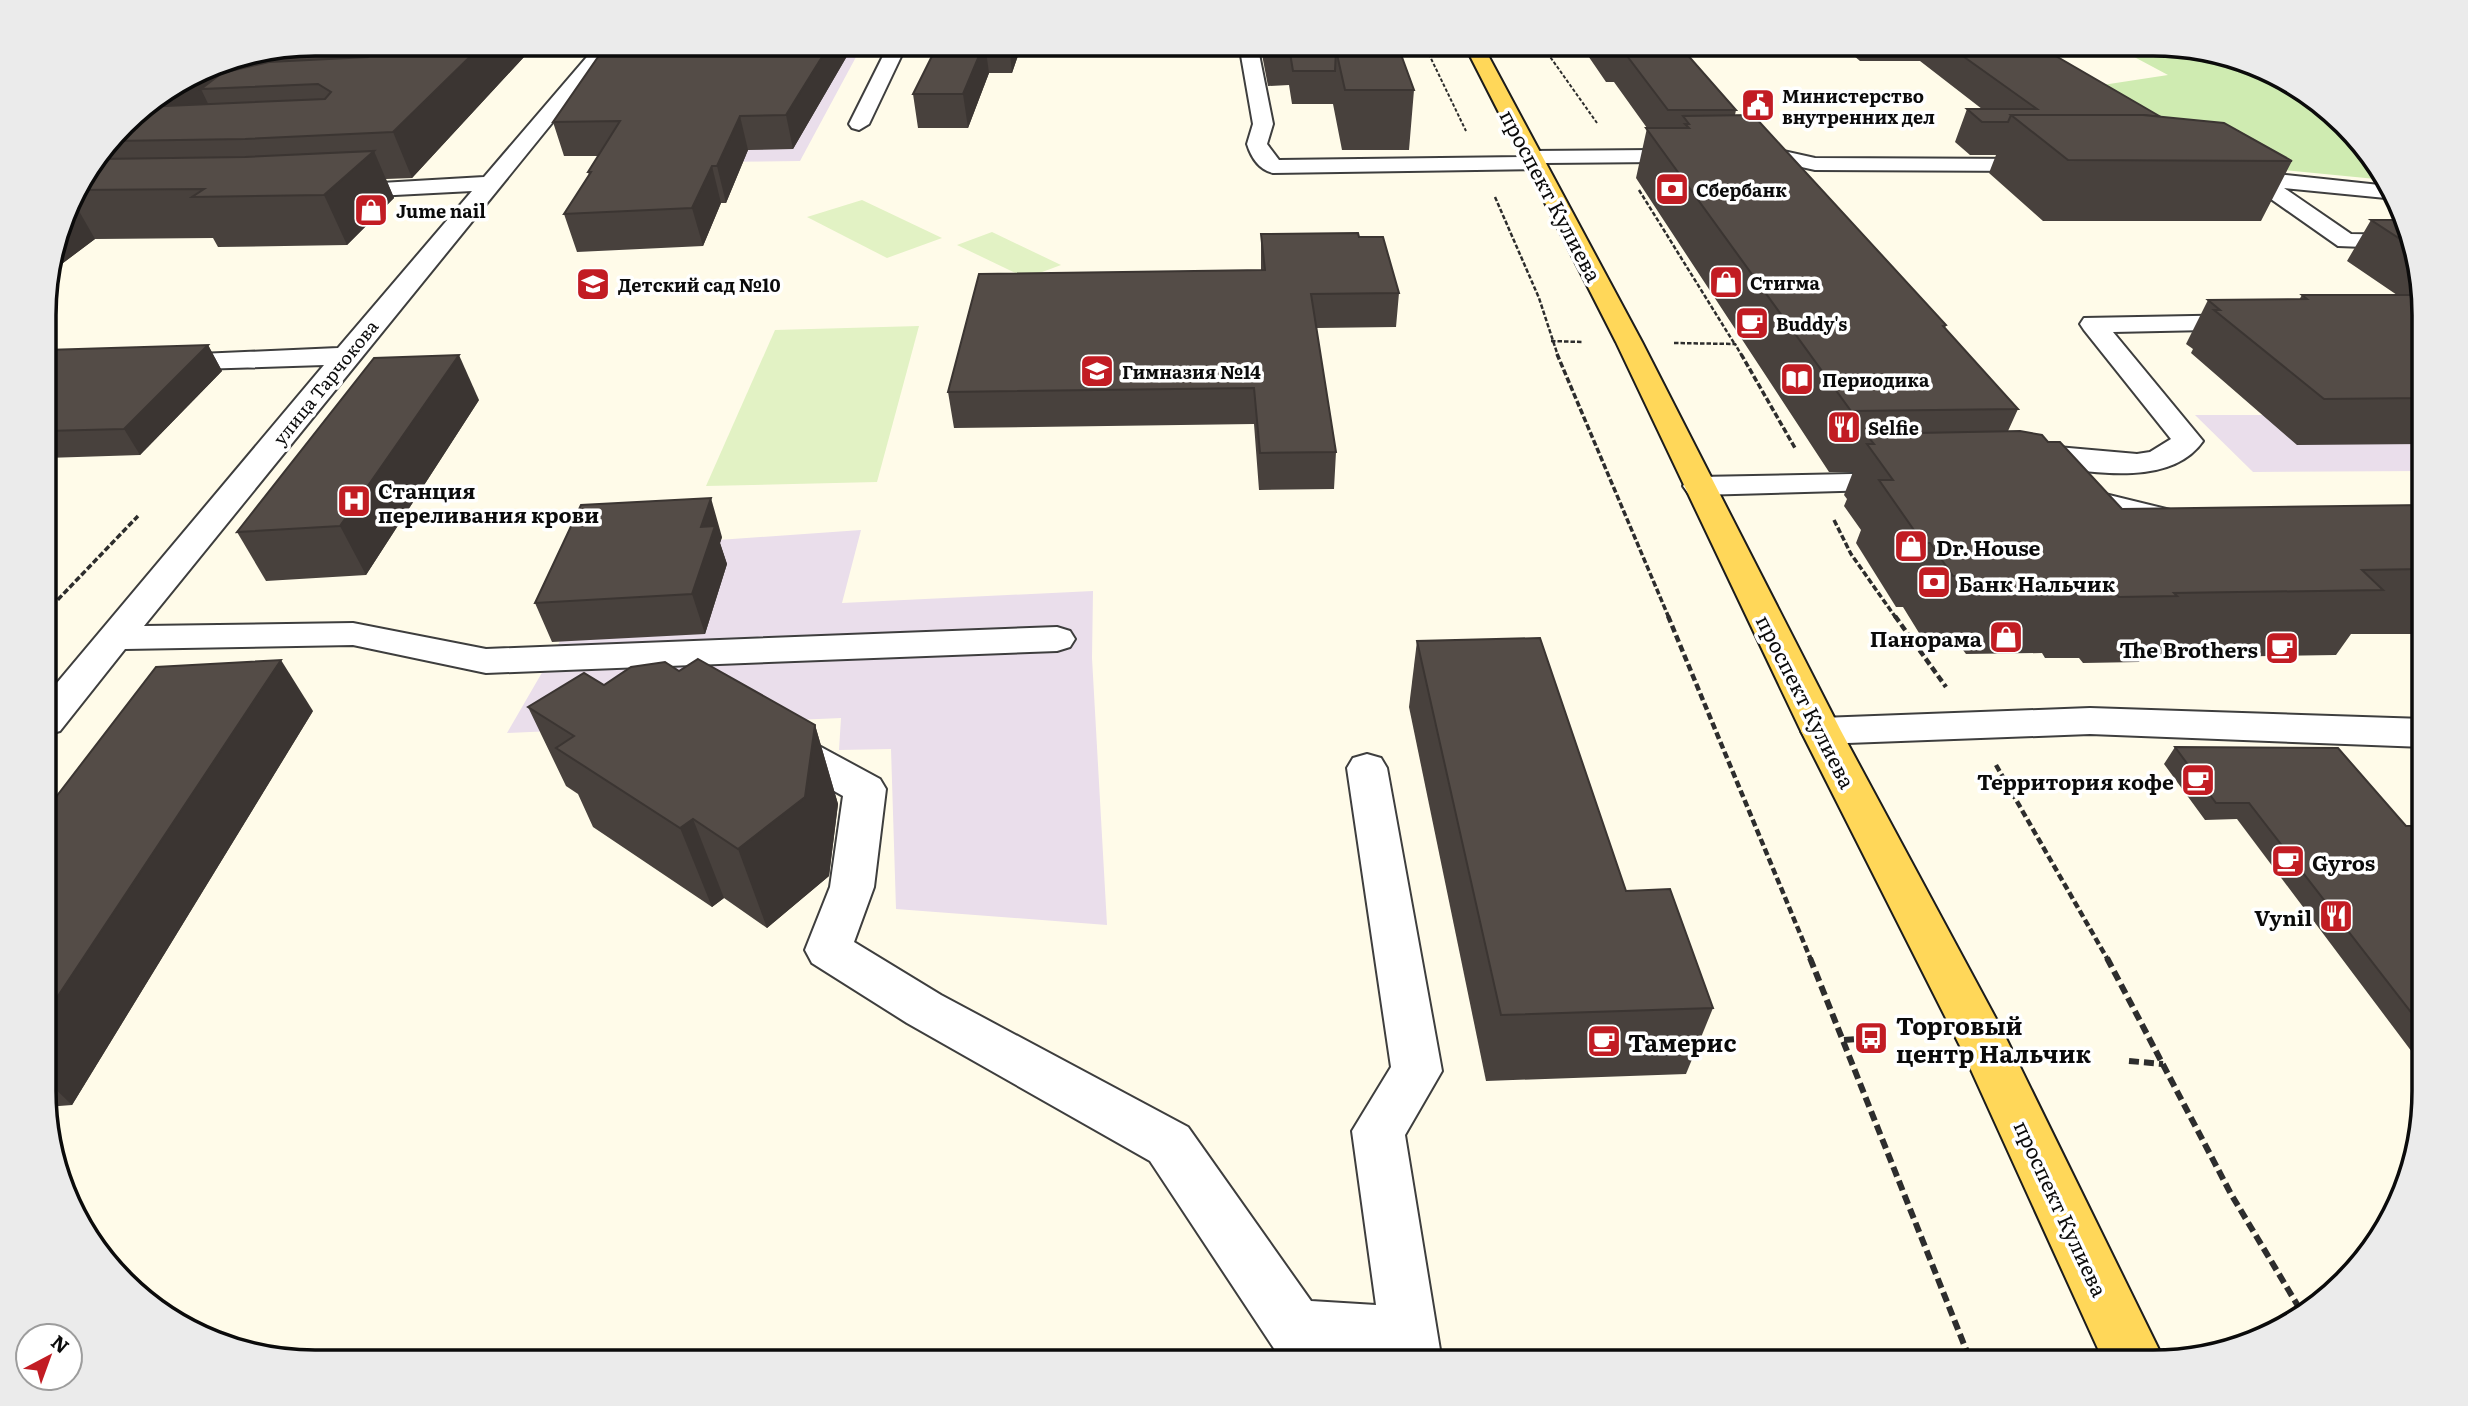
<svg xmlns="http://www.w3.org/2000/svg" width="2468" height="1406" viewBox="0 0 2468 1406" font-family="Literata,serif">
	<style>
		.industrial { fill: #eadeeb }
		.green { fill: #cfebb1 }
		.pitch { fill: #e2f2c4 }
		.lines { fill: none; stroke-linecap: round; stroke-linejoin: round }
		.minor-casing { stroke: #3e3e3e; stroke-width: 4 }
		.major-casing { stroke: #1c1c1c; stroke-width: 4 }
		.path-far4 { stroke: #2d2d2d; stroke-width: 2; stroke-dasharray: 3.5 2; stroke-linecap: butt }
		.path-far3 { stroke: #2d2d2d; stroke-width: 2.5; stroke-dasharray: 4.5 2; stroke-linecap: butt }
		.path-far2 { stroke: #2d2d2d; stroke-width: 3.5; stroke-dasharray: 6 2.5; stroke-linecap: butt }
		.path-far1 { stroke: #2d2d2d; stroke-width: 4.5; stroke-dasharray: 7 3.5; stroke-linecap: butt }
		.path { stroke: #2d2d2d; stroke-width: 6; stroke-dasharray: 10 5; stroke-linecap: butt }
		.minor { fill: #fff; fill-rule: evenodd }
		.major { fill: #ffd759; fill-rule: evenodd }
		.wall { fill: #48413d }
		.shaded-wall { fill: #3b3532 }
		.building { fill: #544c47; stroke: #3b3532; stroke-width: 2 }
		.labels { text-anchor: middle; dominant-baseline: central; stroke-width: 7; stroke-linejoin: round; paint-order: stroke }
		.far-poi-label { font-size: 18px; font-weight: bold; fill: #0b0b0b; stroke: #fff; text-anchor: start }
		.far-street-label { font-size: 18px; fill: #0b0b0b; stroke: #fff }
		.street-label { font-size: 21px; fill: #0b0b0b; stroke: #fff }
		.poi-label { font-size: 21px; font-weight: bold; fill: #0b0b0b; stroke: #fff; text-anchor: start }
		.near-poi-label { font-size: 24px; font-weight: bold; fill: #0b0b0b; stroke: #fff; text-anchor: start }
		.rim { fill: none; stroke: #0b0b0b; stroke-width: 3.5 }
	</style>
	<rect width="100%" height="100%" fill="#fffbe9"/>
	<!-- industrial -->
	<g class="industrial">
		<polygon points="786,44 863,44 800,161 705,162"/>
		<polygon points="2195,415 2424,415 2424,471 2253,472"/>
		<polygon points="861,530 842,603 1093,591 1092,658 1107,925 896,909 891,749 839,750 841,718 507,733 558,645 605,548"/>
	</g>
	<!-- green -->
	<polygon class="green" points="2110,44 2154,44 2224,53 2288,80 2379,165 2386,180 2212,163 2096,86 2168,75"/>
	<!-- pitch -->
	<g class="pitch">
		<polygon points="862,200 942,238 887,258 807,217"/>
		<polygon points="992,232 1061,265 1026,278 957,245"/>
		<polygon points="919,326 877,482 706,486 775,330"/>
	</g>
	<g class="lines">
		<!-- minor casing -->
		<g class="minor-casing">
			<g id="minor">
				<polygon points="598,44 616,44 144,626 353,623 486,649 1057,627 1070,631 1075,639 1070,647 1057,651 486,673 353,645 125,649 60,731 46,735 46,696 324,365 164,370 154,368 150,362 154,356 338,348 472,191 337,198 326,191 329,186 484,177"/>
				<polygon points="889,44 907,44 869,124 859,130 852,128 849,124"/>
				<path d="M1239,44H1257L1273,124L1267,144L1279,160L1522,157L1532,151L1775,149L1815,158L2044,159L2055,165L2044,171L1815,170L1775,161L1545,163L1535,169L1273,173C1259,170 1251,157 1247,144L1253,124Z"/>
				<polygon points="2229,169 2389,186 2396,199 2284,188 2351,234 2411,235 2414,249 2338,246 2251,185 2221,181 2218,176 2221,171"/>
				<path d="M2247,315L2256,317L2260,323L2256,329L2113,332L2203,441C2168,492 2075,469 2024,462L2013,459L2009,453L2013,447L2024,444L2137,454L2150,452L2171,439L2084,330L2080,324L2084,318Z"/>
				<polygon points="1900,473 1911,475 1916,482 1911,489 1699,495 1688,493 1683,486 1688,479 1699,477"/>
				<polygon points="2068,485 2191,515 2195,522 2191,529 2179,532 2057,502 2052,495 2057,488"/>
				<polygon points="2090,708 2424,719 2424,747 2090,734 1821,744 1807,741 1801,731 1807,721 1821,718"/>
				<polygon points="781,729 795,733 880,779 886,789 874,887 854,942 941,995 1188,1127 1311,1301 1376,1305 1352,1131 1391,1067 1347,768 1353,758 1367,754 1381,758 1387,768 1442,1071 1405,1135 1442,1362 1296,1358 1275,1350 1150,1161 907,1023 812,963 805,950 830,887 843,796 767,753 761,743 767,733"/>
			</g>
		</g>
		<!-- major casing -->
		<g class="major-casing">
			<polygon id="major" points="1464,44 1482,44 1642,342 1841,731 2001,1028 2165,1362 2104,1362 1962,1050 1801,731 1616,342"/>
		</g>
		<!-- path-far4 -->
		<g class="path-far4">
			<polyline points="1424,44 1466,131"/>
			<polyline points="1541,44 1597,123"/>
		</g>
		<!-- path-far3 -->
		<g class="path-far3">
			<polyline points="1639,190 1734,343"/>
			<polyline points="1495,197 1539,298 1558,356"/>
			<polyline points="1551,341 1582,342"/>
			<polyline points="1674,343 1735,344 1742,356"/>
		</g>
		<!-- path-far2 -->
		<g class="path-far2">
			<polyline points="1557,354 1669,618"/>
			<polyline points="1741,354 1795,448"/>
			<polyline points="1834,520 1851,554 1896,618"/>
			<polyline points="46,612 138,516"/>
		</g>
		<!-- path-far1 -->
		<g class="path-far1">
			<polyline points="1668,616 1811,960"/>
			<polyline points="1895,616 1946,687"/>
			<polyline points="1996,765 2108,960"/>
		</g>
		<!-- path -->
		<g class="path">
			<polyline points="1810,958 1971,1362"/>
			<polyline points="2107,958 2231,1194 2304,1316"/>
			<polyline points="1844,1040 1871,1038"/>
			<polyline points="2129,1061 2163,1064"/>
		</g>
		<!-- minor -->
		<use href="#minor" class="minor"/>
		<!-- major -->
		<use href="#major" class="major"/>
	</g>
	<!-- wall -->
	<g class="wall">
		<polygon points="315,44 536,44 412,178 386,179 394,198 347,245 218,247 213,238 95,239 47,275 72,195 136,111 211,64"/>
		<polygon points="854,44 793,149 748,150 726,203 721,203 703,246 577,252 564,214 589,175 588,172 598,156 564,156 553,122"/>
		<polygon points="938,44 1022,44 1012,73 989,73 968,128 918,128 913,94"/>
		<polygon points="1260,44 1337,44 1338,50 1414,90 1409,150 1342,150 1333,104 1292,104 1289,85 1268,86"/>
		<polygon points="1580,44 1678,44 1736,110 1735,115 1946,325 1945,328 2018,409 2008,431 2048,442 2122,509 2424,505 2424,634 2351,634 2336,655 2141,658 2139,662 2083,663 2079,658 2045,658 2042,653 1966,654 1963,650 1946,650 1940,641 1924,641 1903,607 1896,607 1856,543 1861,530 1844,506 1847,499 1844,495 1853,472 1829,472 1636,178 1647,128 1614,82 1606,82"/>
		<polygon points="1840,44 2035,44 2161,117 2292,161 2261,221 2043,221 1989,173 1996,155 1970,155 1955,142 1967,109 1982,109 1920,61 1860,61"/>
		<polygon points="2371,220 2410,228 2424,297 2424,444 2297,445 2191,353 2193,349 2186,344 2208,300 2299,300 2302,295 2397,295 2347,261"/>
		<polygon points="1261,234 1359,237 1399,293 1396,327 1316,328 1336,452 1334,489 1259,490 1254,424 954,428 948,392 1261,270"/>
		<polygon points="208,345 222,371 140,455 46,458 46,350"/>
		<polygon points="479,400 366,575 266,581 237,532"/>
		<polygon points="722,537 720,543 727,564 705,634 552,642 535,603"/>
		<polygon points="1417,641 1626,891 1713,1008 1686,1074 1486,1081 1409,707"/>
		<polygon points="679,671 815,725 838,804 829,876 767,928 724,898 712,907 593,827 578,794 566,786 528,707 604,685"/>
		<polygon points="313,711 72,1105 46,1107 46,810"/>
		<polygon points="2175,747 2406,826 2424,826 2424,1052 2412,1052 2237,819 2205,820 2164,764"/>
	</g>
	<!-- shaded-wall -->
	<g class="shaded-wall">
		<polygon points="356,44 398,44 372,84"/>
		<polygon points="483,44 536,44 412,178 393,132"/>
		<polygon points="830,44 854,44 793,149 786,115"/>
		<polygon points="984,44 985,44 989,73 968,128 963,94"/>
		<polygon points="1009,44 1022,44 1012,73"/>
		<polygon points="272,52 287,86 201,89 213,114 136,111 211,64"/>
		<polygon points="740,116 748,150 726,203 717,166"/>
		<polygon points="374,151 394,198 347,245 324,195"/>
		<polygon points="712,166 721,203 703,246 692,208"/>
		<polygon points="71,197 95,239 47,275"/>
		<polygon points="208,345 222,371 140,455 124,429"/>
		<polygon points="459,355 479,400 366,575 340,526"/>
		<polygon points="711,498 722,537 720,543 727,564 705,634 692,594 701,527"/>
		<polygon points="281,660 313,711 72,1105 46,1080 46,1014"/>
		<polygon points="815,725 838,804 829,876 767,928 738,849"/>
		<polygon points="693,819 724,898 712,907 680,828"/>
	</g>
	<!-- building -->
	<g class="building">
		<polygon points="385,44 483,44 393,132 245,139 113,141 136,111 143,107 325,99 331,92 318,84 201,89 222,73 269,62 368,57"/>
		<polygon points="607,44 830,44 786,115 740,116 717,166 712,166 692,208 564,214 591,172 588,172 620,121 553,122"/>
		<polygon points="938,44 984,44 963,94 913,94"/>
		<polygon points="1267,44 1337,44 1338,50 1336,50 1335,71 1293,71 1290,53 1269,54"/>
		<polygon points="1609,44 1678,44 1736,110 1668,110 1621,48 1612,48"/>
		<polygon points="1946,44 2035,44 2161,117 2143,115 2011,115 2008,122 1982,122 1967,109 2037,109"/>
		<polygon points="1399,49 1414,90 1345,90 1336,50"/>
		<polygon points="1753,115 1946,325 1943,326 2018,409 1851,411 1646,128 1689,128 1685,124 1689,124 1683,116"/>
		<polygon points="2011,115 2143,115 2224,123 2292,161 2068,160"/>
		<polygon points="374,151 324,195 192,197 204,189 76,190 99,159 245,157"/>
		<polygon points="2371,220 2406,220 2410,228 2414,248"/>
		<polygon points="1358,233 1359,237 1383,237 1399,293 1311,294 1336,452 1260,453 1254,388 948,392 979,274 1265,270 1261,234"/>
		<polygon points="2302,295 2423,295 2424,398 2324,399 2214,310 2220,310 2208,300 2307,299"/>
		<polygon points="208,345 124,429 46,431 46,350"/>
		<polygon points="459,355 340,526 237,532 374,358"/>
		<polygon points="2020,431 2042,435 2048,442 2060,442 2122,509 2424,505 2424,569 2362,570 2383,590 2174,593 2177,596 2119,597 2115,593 2080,593 2076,588 1997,589 1994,585 1976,585 1970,576 1953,576 1930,543 1923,543 1879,480 1893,480 1867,444 1874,444 1866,434"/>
		<polygon points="711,498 701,527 715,526 692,594 535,603 581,505"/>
		<polygon points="1540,638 1626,891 1670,889 1713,1008 1501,1015 1417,641"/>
		<polygon points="698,659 815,725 805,797 738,849 693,819 680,828 556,748 574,736 528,707 584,673 604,685 631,667 665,662 679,671"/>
		<polygon points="281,660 46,1014 46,810 156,667"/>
		<polygon points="2175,747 2338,748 2406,826 2424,826 2424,1029 2249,803 2216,803"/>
	</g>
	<!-- icons -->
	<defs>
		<g id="civic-square" transform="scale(1.75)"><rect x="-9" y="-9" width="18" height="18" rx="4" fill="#c21c23" stroke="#fff"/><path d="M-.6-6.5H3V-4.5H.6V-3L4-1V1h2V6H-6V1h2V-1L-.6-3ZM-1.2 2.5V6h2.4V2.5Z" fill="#fff"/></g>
		<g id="bank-square" transform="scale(1.75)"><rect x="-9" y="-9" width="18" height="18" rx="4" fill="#c21c23" stroke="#fff"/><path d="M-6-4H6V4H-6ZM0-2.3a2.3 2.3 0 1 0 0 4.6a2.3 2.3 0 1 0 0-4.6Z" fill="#fff"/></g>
		<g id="shop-square" transform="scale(1.75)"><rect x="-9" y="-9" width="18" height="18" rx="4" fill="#c21c23" stroke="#fff"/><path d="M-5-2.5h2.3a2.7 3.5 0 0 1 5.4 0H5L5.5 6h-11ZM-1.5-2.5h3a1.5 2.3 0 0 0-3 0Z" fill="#fff"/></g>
		<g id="school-square" transform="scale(1.75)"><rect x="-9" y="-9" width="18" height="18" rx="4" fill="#c21c23" stroke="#fff"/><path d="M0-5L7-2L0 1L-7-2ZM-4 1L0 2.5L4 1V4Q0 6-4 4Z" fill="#fff"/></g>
		<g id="cafe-square" transform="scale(1.75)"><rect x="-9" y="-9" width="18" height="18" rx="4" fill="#c21c23" stroke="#fff"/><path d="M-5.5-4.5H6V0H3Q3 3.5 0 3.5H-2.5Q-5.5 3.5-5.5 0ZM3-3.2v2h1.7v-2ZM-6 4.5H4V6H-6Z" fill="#fff"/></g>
		<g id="library-square" transform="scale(1.75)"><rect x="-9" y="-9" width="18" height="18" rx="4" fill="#c21c23" stroke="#fff"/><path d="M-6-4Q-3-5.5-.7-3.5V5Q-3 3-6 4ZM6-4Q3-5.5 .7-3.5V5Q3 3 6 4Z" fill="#fff"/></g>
		<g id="restaurant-square" transform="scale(1.75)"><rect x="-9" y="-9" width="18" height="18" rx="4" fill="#c21c23" stroke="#fff"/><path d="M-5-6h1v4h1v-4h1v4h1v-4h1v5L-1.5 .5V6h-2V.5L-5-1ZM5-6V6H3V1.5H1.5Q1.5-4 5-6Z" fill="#fff"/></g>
		<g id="hospital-square" transform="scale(1.75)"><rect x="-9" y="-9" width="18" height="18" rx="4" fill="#c21c23" stroke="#fff"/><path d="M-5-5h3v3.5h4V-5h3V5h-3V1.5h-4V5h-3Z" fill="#fff"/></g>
		<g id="bus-square" transform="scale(1.75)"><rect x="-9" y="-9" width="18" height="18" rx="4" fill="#c21c23" stroke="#fff"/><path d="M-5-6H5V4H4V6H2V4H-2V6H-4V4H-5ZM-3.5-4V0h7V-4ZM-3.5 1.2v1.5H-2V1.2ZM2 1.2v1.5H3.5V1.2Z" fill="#fff"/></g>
	</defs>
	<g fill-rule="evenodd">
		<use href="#civic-square" x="1758" y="105"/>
		<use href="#bank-square" x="1672" y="189"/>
		<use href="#shop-square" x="371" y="210"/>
		<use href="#shop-square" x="1726" y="282"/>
		<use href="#school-square" x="593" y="284"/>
		<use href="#cafe-square" x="1752" y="323"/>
		<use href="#school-square" x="1097" y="371"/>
		<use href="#library-square" x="1797" y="379"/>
		<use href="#restaurant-square" x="1844" y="427"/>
		<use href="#hospital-square" x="354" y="501"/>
		<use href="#shop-square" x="1911" y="546"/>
		<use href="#bank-square" x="1934" y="582"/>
		<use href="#shop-square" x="2006" y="637"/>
		<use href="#cafe-square" x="2282" y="648"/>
		<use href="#cafe-square" x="2198" y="780"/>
		<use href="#cafe-square" x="2288" y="861"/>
		<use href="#restaurant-square" x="2336" y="916"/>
		<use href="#bus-square" x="1871" y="1038"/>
		<use href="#cafe-square" x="1604" y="1041"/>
	</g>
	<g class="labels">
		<!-- far-poi labels -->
		<g class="far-poi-label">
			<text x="1782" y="95">Министерство<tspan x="1782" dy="21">внутренних дел</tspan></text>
			<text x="1696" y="189">Сбербанк</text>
			<text x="396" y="210">Jume nail</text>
			<text x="1750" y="282">Стигма</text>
			<text x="618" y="284">Детский сад №10</text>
			<text x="1776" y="323">Buddy's</text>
			<text x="1122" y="371">Гимназия №14</text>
			<text x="1822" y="379">Периодика</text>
			<text x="1868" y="427">Selfie</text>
		</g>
		<!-- far-street labels -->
		<g class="far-street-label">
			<text transform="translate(325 382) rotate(-51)">улица Тарчокова</text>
		</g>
		<!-- street labels -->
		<g class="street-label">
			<text transform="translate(1552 195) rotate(62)">проспект Кулиева</text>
			<text transform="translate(1807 701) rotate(63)">проспект Кулиева</text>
			<text transform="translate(2062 1208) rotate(65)">проспект Кулиева</text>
		</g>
		<!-- poi labels -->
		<g class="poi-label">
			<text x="378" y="489">Станция<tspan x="378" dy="24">переливания крови</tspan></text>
			<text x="1936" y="546">Dr. House</text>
			<text x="1958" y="582">Банк Нальчик</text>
			<text x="1982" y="637" text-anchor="end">Панорама</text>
			<text x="2258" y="648" text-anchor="end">The Brothers</text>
			<text x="2174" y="780" text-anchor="end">Территория кофе</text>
			<text x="2312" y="861">Gyros</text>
			<text x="2312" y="916" text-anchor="end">Vynil</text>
		</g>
		<!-- near-poi labels -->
		<g class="near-poi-label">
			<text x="1896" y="1024">Торговый<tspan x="1896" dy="28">центр Нальчик</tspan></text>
			<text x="1628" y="1041">Тамерис</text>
		</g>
	</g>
	<!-- crop -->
	<path d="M0 0H2468V1406H0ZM315 56H2153A259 259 0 0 1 2412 315V1091A259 259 0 0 1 2153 1350H315A259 259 0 0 1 56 1091V315A259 259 0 0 1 315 56Z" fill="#ebebeb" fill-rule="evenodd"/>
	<path class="rim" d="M315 56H2153A259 259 0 0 1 2412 315V1091A259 259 0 0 1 2153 1350H315A259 259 0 0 1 56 1091V315A259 259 0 0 1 315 56Z"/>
	<!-- north arrow -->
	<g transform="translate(49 1357) rotate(41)"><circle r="33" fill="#ffffff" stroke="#9d9d9d" stroke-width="2"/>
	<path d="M0-5L12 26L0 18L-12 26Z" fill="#c21c23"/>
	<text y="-10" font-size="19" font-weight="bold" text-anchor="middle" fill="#0b0b0b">N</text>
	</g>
</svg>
